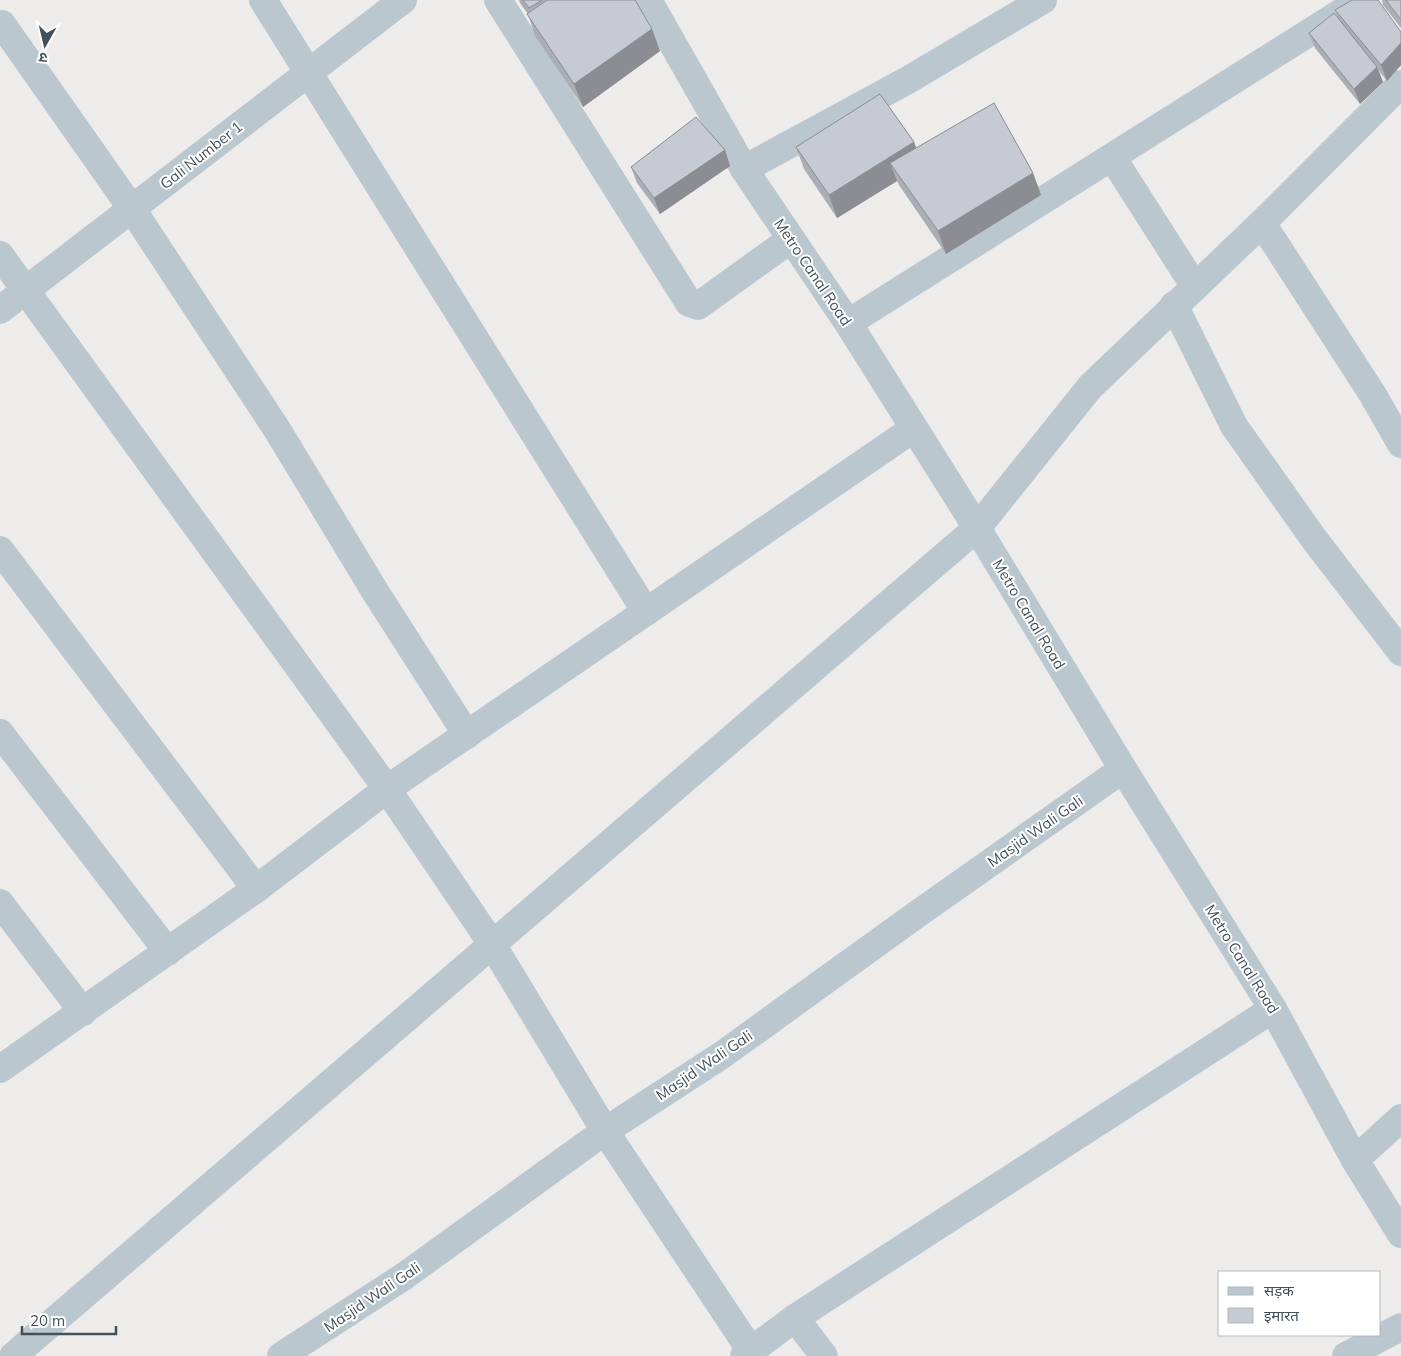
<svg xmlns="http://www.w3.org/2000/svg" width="1401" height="1356" viewBox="0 0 1401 1356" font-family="Mulish,'Noto Sans Devanagari',sans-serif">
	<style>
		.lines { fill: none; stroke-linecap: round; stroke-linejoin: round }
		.minor { stroke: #bac7cf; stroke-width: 28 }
		.wall { fill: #aaaeb5 }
		.shaded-wall { fill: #8b8d93 }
		.building { fill: #c6cad2; stroke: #8b8d93 }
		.labels { text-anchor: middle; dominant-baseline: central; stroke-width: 4; stroke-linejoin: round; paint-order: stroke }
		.street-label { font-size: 15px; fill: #425059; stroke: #fff }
	</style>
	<rect width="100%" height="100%" fill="#eeebeb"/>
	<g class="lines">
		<!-- minor -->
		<g class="minor">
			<polyline points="263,0 646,612"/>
			<polyline points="498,0 689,303 698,306 791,239"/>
			<polyline points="648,0 744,169 848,323 977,528 1123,769 1273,1009 1355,1160 1401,1234"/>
			<polyline points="2,24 132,209 278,431 376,593 467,735"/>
			<polyline points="1112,157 1195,287"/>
			<polyline points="744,169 908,80 1043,0"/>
			<polyline points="1262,223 1373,395 1401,444"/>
			<polyline points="0,255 387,789 492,944 605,1131 751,1351"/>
			<polyline points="1174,305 1234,426 1314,539 1401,652"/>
			<polyline points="0,310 403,0"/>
			<polyline points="848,323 1361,0"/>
			<polyline points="0,550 256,889"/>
			<polyline points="0,733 168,952"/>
			<polyline points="0,903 83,1012"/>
			<polyline points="0,1069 256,889 387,789 913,429"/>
			<polyline points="1355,1160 1401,1118"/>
			<polyline points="795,1318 824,1356"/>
			<polyline points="13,1356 977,528 1090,387 1262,223 1401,84"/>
			<polyline points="281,1356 403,1277 605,1131 722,1055 916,915 1123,769"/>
			<polyline points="744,1356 795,1318 1273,1009"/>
			<polyline points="1346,1356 1401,1327"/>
		</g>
	</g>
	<!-- wall -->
	<g class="wall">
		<polygon points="519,0 635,0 652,29 660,51 583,107 535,36 528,14 520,3"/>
		<polygon points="1382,0 1401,0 1401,28 1383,5"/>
		<polygon points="1335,10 1401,32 1401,65 1387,81 1379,71 1383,82 1360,104 1315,48 1309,33 1337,16"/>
		<polygon points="914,142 916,148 1033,173 1041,195 946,254 899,185 897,181 837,218 804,169 796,147"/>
		<polygon points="725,150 730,166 660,214 637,183 631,167"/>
	</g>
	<!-- shaded-wall -->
	<g class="shaded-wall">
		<polygon points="652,29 660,51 583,107 574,84"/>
		<polygon points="1401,43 1401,65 1387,81 1381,65"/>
		<polygon points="1377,67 1383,82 1360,104 1354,89"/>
		<polygon points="914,142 922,165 890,163 897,181 837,218 829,195"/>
		<polygon points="725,150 730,166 660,214 654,198"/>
		<polygon points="1033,173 1041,195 946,254 938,231"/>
	</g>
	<!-- building -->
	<g class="building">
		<polygon points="523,0 542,0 529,8"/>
		<polygon points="547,0 635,0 652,29 574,84 527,14"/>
		<polygon points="1352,0 1378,0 1401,32 1401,43 1381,65 1335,10"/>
		<polygon points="1386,0 1401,0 1401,20"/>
		<polygon points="1334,13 1377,67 1354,89 1309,33"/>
		<polygon points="880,94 914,142 829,195 796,147"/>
		<polygon points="994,103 1033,173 938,231 890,163"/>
		<polygon points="696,117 725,150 654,198 631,167"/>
	</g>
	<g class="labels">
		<!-- street labels -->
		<g class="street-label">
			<text transform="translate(201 155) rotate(-38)">Gali Number 1</text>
			<text transform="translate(813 272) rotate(56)">Metro Canal Road</text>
			<text transform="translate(1029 614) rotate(59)">Metro Canal Road</text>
			<text transform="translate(1035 831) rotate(-35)">Masjid Wali Gali</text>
			<text transform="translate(1242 959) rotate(58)">Metro Canal Road</text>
			<text transform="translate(704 1065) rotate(-34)">Masjid Wali Gali</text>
			<text transform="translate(372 1297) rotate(-34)">Masjid Wali Gali</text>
		</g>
	</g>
	<!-- legend -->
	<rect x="1218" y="1271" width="162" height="65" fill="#ffffff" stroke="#b3b9bd"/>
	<rect x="1228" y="1287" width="25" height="8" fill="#bac7cf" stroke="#b3b9bd"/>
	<text x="1264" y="1296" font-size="15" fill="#425059">सड़क</text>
	<rect x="1228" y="1308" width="25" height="15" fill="#c6cad2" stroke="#b3b9bd"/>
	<text x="1264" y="1321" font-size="15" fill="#425059">इमारत</text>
	<!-- north arrow -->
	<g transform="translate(45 45) rotate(188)" stroke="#ffffff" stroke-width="4" paint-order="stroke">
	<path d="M0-4L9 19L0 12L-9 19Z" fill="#425059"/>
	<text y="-8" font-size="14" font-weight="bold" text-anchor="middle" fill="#425059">उ</text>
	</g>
	<!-- scale -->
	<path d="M22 1326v8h94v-8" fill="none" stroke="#425059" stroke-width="2.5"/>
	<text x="30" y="1326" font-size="15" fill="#425059" stroke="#ffffff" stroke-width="4" paint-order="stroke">20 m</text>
</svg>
